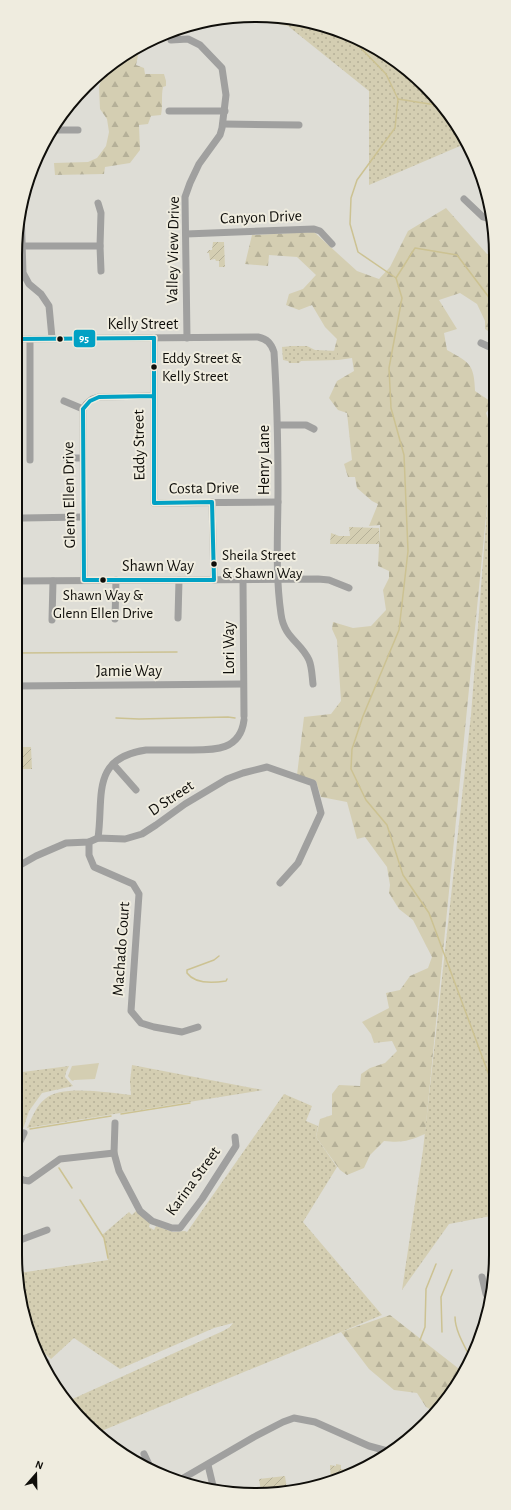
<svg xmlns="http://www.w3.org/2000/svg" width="511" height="1510" viewBox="0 0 511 1510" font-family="'Alegreya Sans',sans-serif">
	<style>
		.grass { fill: url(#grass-dots) }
		.forest { fill: url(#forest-firs) }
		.garden { fill: url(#garden-furrows) }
		.pitch { fill: #d4ceb2 }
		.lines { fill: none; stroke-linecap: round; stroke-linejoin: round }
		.stream { stroke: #ccc292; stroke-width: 1.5 }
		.minor { stroke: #a0a09f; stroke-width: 7 }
		.bus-1-casing { stroke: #efecdf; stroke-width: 7 }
		.bus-1 { stroke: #01a1c4; stroke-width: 4 }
		.bus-dot { fill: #0f0e0a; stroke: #efecdf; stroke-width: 1.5 }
		.labels { text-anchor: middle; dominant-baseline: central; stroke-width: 4; stroke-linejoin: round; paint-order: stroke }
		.bus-label { font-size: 15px; fill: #0f0e0a; stroke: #efecdf; text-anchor: start }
		.street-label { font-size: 16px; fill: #0f0e0a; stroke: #efecdf }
		.rim { fill: none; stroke: #0f0e0a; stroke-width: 2 }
		.line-badge { stroke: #efecdf; stroke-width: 1.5 }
		.badge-label { font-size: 11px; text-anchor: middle; font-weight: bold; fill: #fff }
	</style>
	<defs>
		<pattern id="grass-dots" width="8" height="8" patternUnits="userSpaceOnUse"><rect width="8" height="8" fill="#d4ceb2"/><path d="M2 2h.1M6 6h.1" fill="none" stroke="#b5b098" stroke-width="1.8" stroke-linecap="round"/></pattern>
		<pattern id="forest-firs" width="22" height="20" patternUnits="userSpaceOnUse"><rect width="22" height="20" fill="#d4ceb2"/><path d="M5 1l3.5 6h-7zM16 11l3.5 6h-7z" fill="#b5b098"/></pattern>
		<pattern id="garden-furrows" width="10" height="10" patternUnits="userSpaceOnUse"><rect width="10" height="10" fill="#d4ceb2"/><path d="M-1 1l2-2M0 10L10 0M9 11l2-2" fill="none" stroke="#b5b098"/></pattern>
	</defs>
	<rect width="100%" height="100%" fill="#deddd6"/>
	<!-- grass -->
	<g class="grass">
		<polygon points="251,19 318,23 376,47 436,97 467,143 369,185 369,91 288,26"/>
		<polygon points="292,346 307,346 315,350 338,351 338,360 301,361 299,363 289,363 288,361 283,360 282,347"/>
		<polygon points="491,459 494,459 496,1215 449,1224 402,1290 423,1150 471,715"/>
		<path d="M132,1065L263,1090L27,1128C32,1118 36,1106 45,1099C61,1084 110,1093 131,1095L130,1081Z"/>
		<polygon points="69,1066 66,1072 65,1077 73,1086 42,1093 29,1111 23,1129 15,1130 15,1073"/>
		<polygon points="284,1094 312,1106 306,1121 318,1126 316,1137 337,1167 303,1222 382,1315 99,1432 75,1413 68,1401 223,1331 230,1327 233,1323 214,1328 120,1369 74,1338 51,1359 33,1343 19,1273 108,1260 104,1238 102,1235 129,1212 132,1215 136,1211 150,1223 149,1227 154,1230 156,1226 173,1232 185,1231 187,1232"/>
	</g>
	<!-- forest -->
	<g class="forest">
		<path d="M140,46L136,65L144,68L145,74H164L166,81V86L163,87C161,96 163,105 161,115L151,116L148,124L139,125L140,150L130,163L105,167L104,174L55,175L54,163L88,162L97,158L106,146L109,132L107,119L100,109L99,87L102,77L135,47Z"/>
		<path d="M446,208L487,254H494V335L485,329V321L477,304L460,293L439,300L457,329L444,333L447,350C470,363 474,364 475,391L493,403L486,413L494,436L425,1134C409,1141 402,1143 384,1141L370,1155L364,1168L347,1175L340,1170L316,1137L320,1119L332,1115V1094L339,1085L360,1086L361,1074L370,1068L385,1063L397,1051L392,1041L374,1043L371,1034L362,1022L389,1008L386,993L400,990L410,976L428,968L432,957L413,920L399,909L389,893L390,885L387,867L365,837L357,839L347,802L321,797L316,781L297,775L304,717L331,714L341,701L337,640L332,629L333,622L353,628L371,626L386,610L383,590L389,578V571L378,566L380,525L369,526L378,504L372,501L357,488L355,477H348L344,464L352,460L347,413L338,410L329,398L337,381L354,371L352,358L338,360V351H334L337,339L325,327L312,305L299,310L286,305L289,294L303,289L316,275L297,257L269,255L268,266L245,264L252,235L314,232L357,271L379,279L390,267L408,231Z"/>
		<polygon points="390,1315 463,1372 455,1388 433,1411 426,1407 417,1393 394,1390 369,1369 341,1332"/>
	</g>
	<!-- garden -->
	<g class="garden">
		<polygon points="213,242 224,242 225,267 219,267 219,261 216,261 215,259 210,260 209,253 207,253 209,250 212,250"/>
		<polygon points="349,527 379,528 379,544 330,544 331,533 339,536 350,536"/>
		<polygon points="15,747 31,747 32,769 15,769"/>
		<polygon points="336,1464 341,1465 341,1469 346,1470 346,1472 349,1473 331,1481 330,1465 336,1466"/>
		<polygon points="285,1476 287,1489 261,1491 259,1479"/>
	</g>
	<!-- pitch -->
	<polygon class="pitch" points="99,1063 95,1079 74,1080 73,1081 71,1080 68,1076 72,1066"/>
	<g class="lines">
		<!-- stream -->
		<g class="stream">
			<polyline points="349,36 386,74 398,99 395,128 357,180 351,198 350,224 358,252 396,278 402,298 389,368 391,408 404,455 408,551 399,630 363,716 352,749 351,769 366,800 387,825 403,875 429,913 496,1094"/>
			<polyline points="398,99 442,106"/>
			<polyline points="396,278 415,248 457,255 494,304"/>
			<polyline points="15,653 177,652"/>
			<polyline points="116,718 139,719 228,717 235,718"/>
			<path d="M219,956L214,960L187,970V973C195,984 214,983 226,981L227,979"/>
			<polyline points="121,1114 190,1103"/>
			<polyline points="30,1129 111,1116"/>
			<polyline points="59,1168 72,1188"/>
			<polyline points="80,1200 104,1238 108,1258"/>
			<path d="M455,1317C455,1330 464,1345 470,1357"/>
			<polyline points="442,1332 441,1297 452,1270"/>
			<polyline points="420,1340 425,1327 426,1289 436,1264"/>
		</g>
		<!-- minor -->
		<g class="minor">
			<polyline points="171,40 188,39 200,45 222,68 226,95 222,128 220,135 199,164 190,183 185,197 187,338"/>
			<polyline points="169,111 225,111"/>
			<polyline points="223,124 299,125"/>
			<polyline points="55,130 78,130"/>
			<polyline points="464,199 483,217 493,220"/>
			<polyline points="98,203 101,213 100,246 101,271"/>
			<polyline points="21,209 23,273 29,284 41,294 49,306 52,338"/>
			<polyline points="186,234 314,229 320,231 332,244"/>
			<polyline points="22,246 100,246"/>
			<polyline points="154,338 154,503 278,502"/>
			<path d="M15,339L258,337C267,339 271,343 274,352C277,398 278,443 278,489C278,531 275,573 281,614C284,638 301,642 309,660C312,667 312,676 313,684"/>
			<polyline points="30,339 30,460"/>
			<polyline points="481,343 494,349"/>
			<polyline points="64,401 83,409"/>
			<polyline points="83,409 84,580"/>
			<path d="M83,409C87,402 91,399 99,397L153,396"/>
			<polyline points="278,425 306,425 314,429"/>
			<polyline points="66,458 83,458"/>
			<polyline points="212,502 214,580"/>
			<polyline points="23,518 83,517"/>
			<polyline points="243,580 244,716"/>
			<polyline points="15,581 318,579 329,580 349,588"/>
			<polyline points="178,618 179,580"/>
			<polyline points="115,619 116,580"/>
			<polyline points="52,620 53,581"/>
			<polyline points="15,686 243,684"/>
			<polyline points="113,764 136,790"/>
			<path d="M98,838C104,797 90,758 146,750C160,750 174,750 187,750C212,750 240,752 244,720"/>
			<polyline points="89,842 89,855 94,867 133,884 139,894 131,1011 141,1023 154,1027 182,1032 198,1027"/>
			<polyline points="15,868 36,856 66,843 89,842 98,838 125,839 142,834 156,825 185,804 227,779 243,773 267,767 313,783 321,813 298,863 280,883"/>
			<polyline points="115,1123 114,1153 119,1171 140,1211 152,1221 172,1228 180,1228 202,1199 236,1146 235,1137"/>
			<polyline points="15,1152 24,1133"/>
			<polyline points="15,1175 23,1180 29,1181 60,1159 114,1153"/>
			<polyline points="15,1242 47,1230"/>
			<polyline points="482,1277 486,1294 490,1300"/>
			<polyline points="44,1364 46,1362"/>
			<polyline points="144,1454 152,1471"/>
			<polyline points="208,1465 214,1490"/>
			<polyline points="180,1480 254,1437 283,1422 294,1418 315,1422 369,1446 391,1452"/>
		</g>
		<!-- bus-1 casing -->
		<g class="bus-1-casing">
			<g id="bus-1">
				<polyline points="15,339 154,338"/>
				<polyline points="153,396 99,397 90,401 83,409 84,580 214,580 212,502 154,503 154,338"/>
			</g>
		</g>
		<!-- bus-1 -->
		<use href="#bus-1" class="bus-1"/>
	</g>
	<!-- markers -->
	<g class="bus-dot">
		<circle cx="60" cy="339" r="3.5"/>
		<circle cx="154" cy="367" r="3.5"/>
		<circle cx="214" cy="564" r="3.5"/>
		<circle cx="103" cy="580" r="3.5"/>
	</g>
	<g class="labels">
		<!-- bus labels -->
		<g class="bus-label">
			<text x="162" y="358">Eddy Street &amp;<tspan x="162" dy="18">Kelly Street</tspan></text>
			<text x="222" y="555">Sheila Street<tspan x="222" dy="18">&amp; Shawn Way</tspan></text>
			<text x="103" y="595" text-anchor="middle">Shawn Way &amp;<tspan x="103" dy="18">Glenn Ellen Drive</tspan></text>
		</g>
		<!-- street labels -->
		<g class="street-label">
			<text transform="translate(261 217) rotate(-2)">Canyon Drive</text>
			<text transform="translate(173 250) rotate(-89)">Valley View Drive</text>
			<text x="143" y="324">Kelly Street</text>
			<text transform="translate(139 445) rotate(-91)">Eddy Street</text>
			<text transform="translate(264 460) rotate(-90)">Henry Lane</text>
			<text transform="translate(204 488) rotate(-1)">Costa Drive</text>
			<text transform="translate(69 495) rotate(-91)">Glenn Ellen Drive</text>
			<text x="158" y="566">Shawn Way</text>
			<text transform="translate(229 648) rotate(-90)">Lori Way</text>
			<text x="129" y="671">Jamie Way</text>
			<text transform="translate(171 798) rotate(-34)">D Street</text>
			<text transform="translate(121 949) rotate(-86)">Machado Court</text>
			<text transform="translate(193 1181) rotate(-54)">Karina Street</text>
		</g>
	</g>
	<!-- crop -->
	<path d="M0 0H511V1510H0ZM255 22H256A233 233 0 0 1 489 255V1255A233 233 0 0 1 256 1488H255A233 233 0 0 1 22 1255V255A233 233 0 0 1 255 22Z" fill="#efecdf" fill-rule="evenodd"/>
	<path class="rim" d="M255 22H256A233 233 0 0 1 489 255V1255A233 233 0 0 1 256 1488H255A233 233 0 0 1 22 1255V255A233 233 0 0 1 255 22Z"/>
	<rect class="line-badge" x="73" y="329" width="23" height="19" rx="4" fill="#01a1c4"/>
	<g class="badge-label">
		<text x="84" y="342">95</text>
	</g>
	<!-- north arrow -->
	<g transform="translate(36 1474) rotate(20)" stroke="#efecdf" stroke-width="3" paint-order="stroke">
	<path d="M0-3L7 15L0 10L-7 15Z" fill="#0f0e0a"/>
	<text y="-6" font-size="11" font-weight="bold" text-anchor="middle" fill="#0f0e0a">N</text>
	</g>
</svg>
